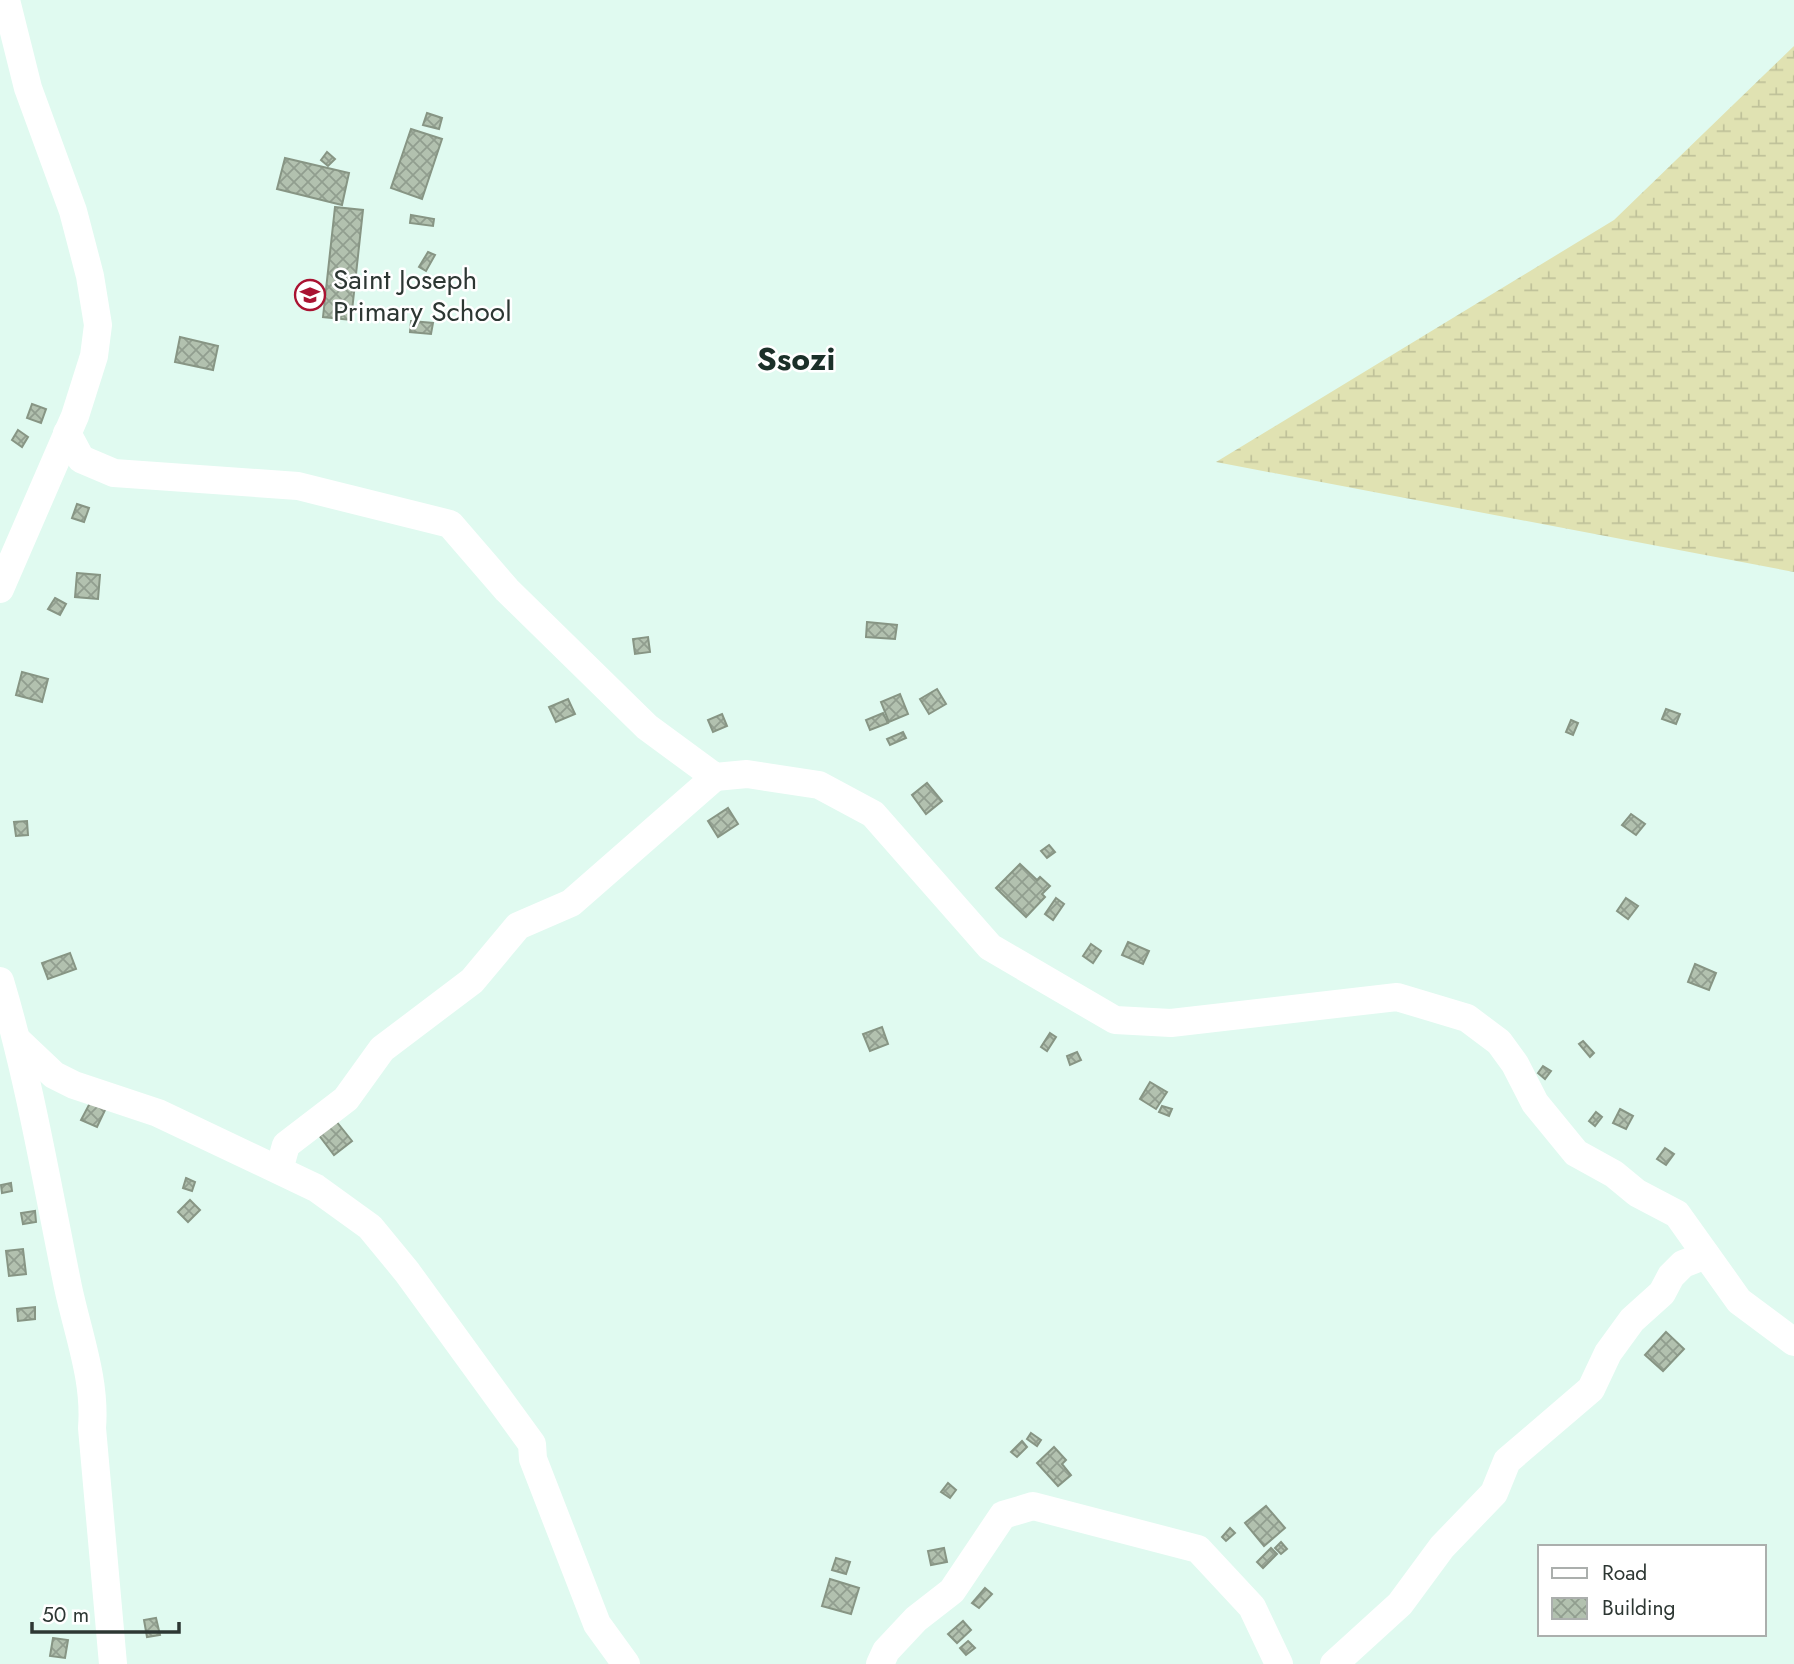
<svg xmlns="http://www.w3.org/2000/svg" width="1794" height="1664" viewBox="0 0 1794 1664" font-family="Jost,sans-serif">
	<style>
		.wetland { fill: url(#wetland-marsh) }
		.building { fill: url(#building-cross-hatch); stroke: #879584; stroke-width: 2 }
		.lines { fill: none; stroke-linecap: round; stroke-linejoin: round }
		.minor { stroke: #fff; stroke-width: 28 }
		.labels { text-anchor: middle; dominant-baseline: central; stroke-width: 5; stroke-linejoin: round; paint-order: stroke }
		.poi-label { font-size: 28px; fill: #2d3733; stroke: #fff; text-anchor: start }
		.quarter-label { font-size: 32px; font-weight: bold; fill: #1b3029; stroke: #fff }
	</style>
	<defs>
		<pattern id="wetland-marsh" width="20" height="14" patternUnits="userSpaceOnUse" patternTransform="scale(1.75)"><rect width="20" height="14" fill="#e0e2b2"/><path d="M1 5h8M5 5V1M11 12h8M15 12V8" fill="none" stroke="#c0c29a"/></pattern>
		<pattern id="building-cross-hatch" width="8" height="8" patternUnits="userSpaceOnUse" patternTransform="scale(1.75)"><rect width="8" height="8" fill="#b2c1af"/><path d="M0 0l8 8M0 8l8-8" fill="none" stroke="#919e8f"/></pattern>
	</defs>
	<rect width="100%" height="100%" fill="#e0faf0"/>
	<!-- wetland -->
	<polygon class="wetland" points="1794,46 1794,572 1216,462 1614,220"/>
	<!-- building -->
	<g class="building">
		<polygon points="427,113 442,118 439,129 423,125"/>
		<polygon points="411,129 442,139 422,199 391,188"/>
		<polygon points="327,152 335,159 328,166 321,160"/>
		<polygon points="285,158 349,173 342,205 277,189"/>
		<polygon points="335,207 363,210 351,320 323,317"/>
		<polygon points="411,215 434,219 433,226 410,223"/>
		<polygon points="428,252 435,255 426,271 419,267"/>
		<polygon points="411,321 433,323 431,334 410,332"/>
		<polygon points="180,337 218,346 213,370 175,362"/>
		<polygon points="32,404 46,409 41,423 27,418"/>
		<polygon points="18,430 28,437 22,447 12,440"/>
		<polygon points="77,504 89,508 84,522 72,518"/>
		<polygon points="77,573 100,575 98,599 75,597"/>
		<polygon points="55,598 66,604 60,615 48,609"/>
		<polygon points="867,622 897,625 895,639 866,637"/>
		<polygon points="648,637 650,652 635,654 633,639"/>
		<polygon points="22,672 48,679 42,702 16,695"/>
		<polygon points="937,689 946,704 929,714 920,699"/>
		<polygon points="900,694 908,714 889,722 881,702"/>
		<polygon points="568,699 575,714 556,722 549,707"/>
		<polygon points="1666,709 1680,714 1676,724 1662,719"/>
		<polygon points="883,713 888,723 870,730 866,720"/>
		<polygon points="722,714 727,726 713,732 708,720"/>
		<polygon points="1571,720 1578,723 1573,735 1566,732"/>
		<polygon points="903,732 906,738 890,745 887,739"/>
		<polygon points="927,783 942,801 926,814 912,795"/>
		<polygon points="728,808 738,824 718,837 708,821"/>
		<polygon points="1631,814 1645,824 1636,835 1622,825"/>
		<polygon points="27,821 28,835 16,836 14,822"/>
		<polygon points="1049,845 1055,852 1047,858 1041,851"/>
		<polygon points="1020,864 1037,880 1040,877 1050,886 1042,894 1045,897 1026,917 996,888"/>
		<polygon points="1056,898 1064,904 1053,920 1045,914"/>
		<polygon points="1626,898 1638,906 1628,919 1617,911"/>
		<polygon points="1128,942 1149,951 1143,964 1122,955"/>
		<polygon points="1091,944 1101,951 1093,963 1083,956"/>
		<polygon points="70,953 76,969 48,979 42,963"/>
		<polygon points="1695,964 1716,973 1709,990 1688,982"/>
		<polygon points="882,1027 888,1044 870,1051 863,1034"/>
		<polygon points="1050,1033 1056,1037 1047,1051 1041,1047"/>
		<polygon points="1583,1041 1594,1053 1590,1057 1579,1044"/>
		<polygon points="1077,1052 1081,1060 1070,1065 1067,1056"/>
		<polygon points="1543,1066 1551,1071 1545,1079 1538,1073"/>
		<polygon points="1150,1082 1167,1092 1156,1109 1140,1099"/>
		<polygon points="91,1101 106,1108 97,1127 81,1120"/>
		<polygon points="1162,1106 1172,1109 1169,1116 1159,1112"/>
		<polygon points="1620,1109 1633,1116 1626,1129 1613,1123"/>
		<polygon points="1596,1112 1602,1117 1595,1126 1589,1121"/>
		<polygon points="336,1121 352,1141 334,1155 318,1134"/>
		<polygon points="1665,1148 1674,1154 1666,1165 1657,1159"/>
		<polygon points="186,1178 195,1182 192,1191 183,1188"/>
		<polygon points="11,1183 12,1191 2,1193 1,1185"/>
		<polygon points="190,1200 200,1210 188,1222 178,1212"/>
		<polygon points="35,1211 36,1222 23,1224 21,1213"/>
		<polygon points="23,1249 26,1274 9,1276 6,1251"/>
		<polygon points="35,1307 35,1319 18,1321 17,1309"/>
		<polygon points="1666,1332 1684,1349 1663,1371 1645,1355"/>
		<polygon points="1031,1433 1041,1440 1037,1446 1027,1439"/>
		<polygon points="1022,1441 1027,1447 1017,1457 1011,1452"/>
		<polygon points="1054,1447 1066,1460 1062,1464 1071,1475 1058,1486 1037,1463"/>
		<polygon points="948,1483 956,1490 950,1498 941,1492"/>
		<polygon points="1266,1506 1285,1528 1264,1546 1245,1523"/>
		<polygon points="1230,1528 1235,1533 1226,1541 1222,1537"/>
		<polygon points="1281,1542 1287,1549 1281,1554 1275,1548"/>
		<polygon points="944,1548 947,1562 931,1565 928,1551"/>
		<polygon points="1271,1548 1277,1554 1263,1568 1257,1562"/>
		<polygon points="836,1558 850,1562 846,1574 832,1570"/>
		<polygon points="830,1579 859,1588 851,1614 822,1606"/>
		<polygon points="985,1588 992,1594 979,1608 972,1603"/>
		<polygon points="156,1618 160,1635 147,1637 144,1620"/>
		<polygon points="963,1621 971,1630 957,1643 948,1634"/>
		<polygon points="53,1638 68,1640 65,1658 50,1656"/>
		<polygon points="968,1641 975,1648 966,1655 960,1648"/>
	</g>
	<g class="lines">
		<!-- minor -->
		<g class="minor">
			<polyline points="67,433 81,459 114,473 298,486 450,524 507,590 647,727 715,777 747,774 819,785 873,814 990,947 1115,1020 1171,1023 1397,997 1467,1018 1499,1042 1515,1064 1535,1103 1576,1153 1614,1174 1637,1193 1677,1214 1739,1301 1794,1342"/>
			<polyline points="0,589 75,416 94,356 98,325 90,276 73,211 28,88 6,0"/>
			<path d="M0,981C30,1081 47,1185 68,1287C78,1334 96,1380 92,1428L113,1664"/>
			<polyline points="17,1040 54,1075 74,1085 158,1113 316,1188 370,1227 407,1272 532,1444 533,1459 597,1624 626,1664"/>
			<polyline points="279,1170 286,1145 346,1099 382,1049 472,981 518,926 571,903 715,777"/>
			<polyline points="880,1664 886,1651 916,1619 952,1591 1003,1515 1033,1506 1198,1549 1252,1607 1279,1664"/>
			<polyline points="1334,1664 1400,1604 1442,1547 1494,1493 1507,1461 1591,1389 1608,1353 1632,1320 1662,1293 1671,1276 1683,1264 1706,1255"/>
		</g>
	</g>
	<!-- icons -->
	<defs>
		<g id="school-ring" transform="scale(1.575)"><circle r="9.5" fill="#fff" stroke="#a91231" stroke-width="1.5"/><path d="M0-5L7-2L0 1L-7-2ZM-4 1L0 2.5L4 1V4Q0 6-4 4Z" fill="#a91231"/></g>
	</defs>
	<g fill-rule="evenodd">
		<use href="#school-ring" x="310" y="295"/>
	</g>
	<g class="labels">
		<!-- poi labels -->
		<g class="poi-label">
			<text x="333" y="279">Saint Joseph<tspan x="333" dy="32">Primary School</tspan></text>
		</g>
		<!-- quarter labels -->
		<g class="quarter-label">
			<text x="796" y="359">Ssozi</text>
		</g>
	</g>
	<!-- legend -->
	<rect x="1538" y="1545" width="228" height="91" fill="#ffffff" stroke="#abafad" stroke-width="2"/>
	<rect x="1552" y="1568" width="35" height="10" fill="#ffffff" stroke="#abafad" stroke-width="2"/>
	<text x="1602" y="1580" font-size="21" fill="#2d3733">Road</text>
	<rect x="1552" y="1598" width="35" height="21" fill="url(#building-cross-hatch)" stroke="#abafad" stroke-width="2"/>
	<text x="1602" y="1615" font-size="21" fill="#2d3733">Building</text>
	<!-- scale -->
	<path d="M32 1622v10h147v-10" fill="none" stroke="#2d3733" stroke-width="3.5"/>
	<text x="42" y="1622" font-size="21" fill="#2d3733" stroke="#ffffff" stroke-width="5" paint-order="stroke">50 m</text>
</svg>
